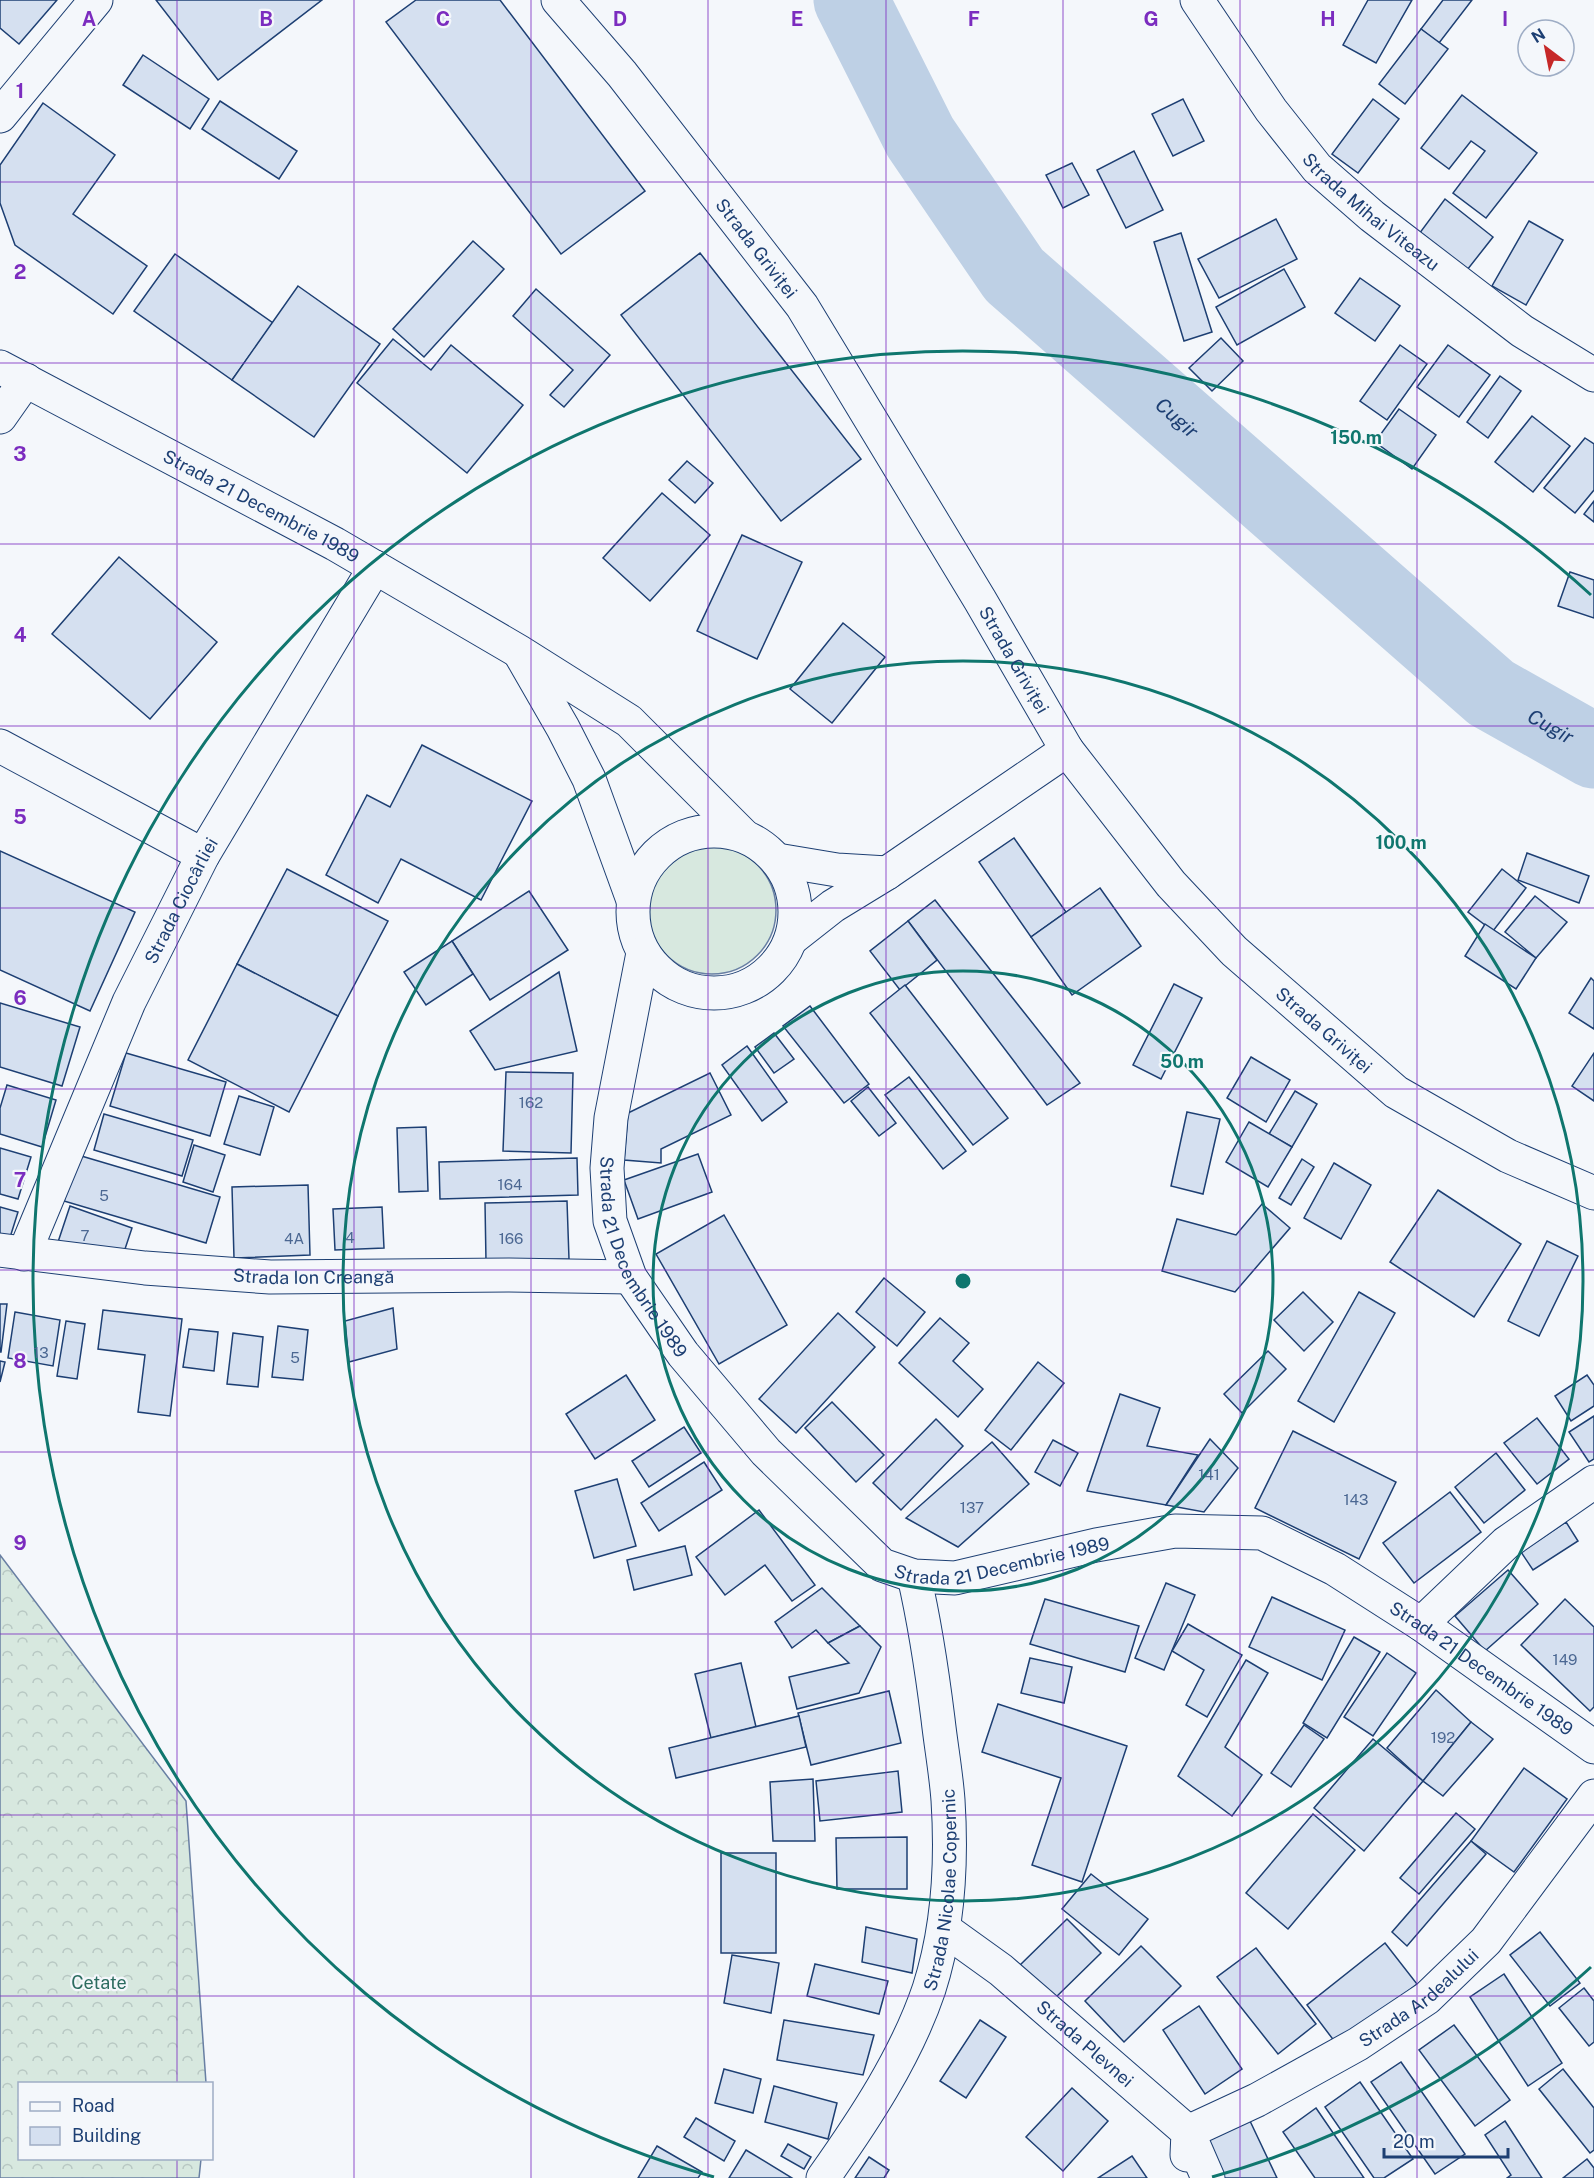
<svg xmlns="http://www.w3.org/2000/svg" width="1594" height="2178" viewBox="0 0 1594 2178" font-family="'Public Sans',sans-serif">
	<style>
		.green { fill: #d7e8df; stroke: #687fa3; stroke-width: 1.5 }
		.forest { fill: url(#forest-crowns); stroke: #687fa3; stroke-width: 1.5 }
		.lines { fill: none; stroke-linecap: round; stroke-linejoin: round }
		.river { stroke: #bed0e5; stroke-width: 75 }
		.building { fill: #d5e0f0; stroke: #1d3f73; stroke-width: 1.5 }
		.minor-casing { stroke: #1d3f73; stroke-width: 35 }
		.tertiary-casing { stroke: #1d3f73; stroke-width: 35 }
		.secondary-casing { stroke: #1d3f73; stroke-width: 35 }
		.minor { stroke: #f4f7fb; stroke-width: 33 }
		.tertiary { stroke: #f4f7fb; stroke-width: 33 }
		.secondary { stroke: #f4f7fb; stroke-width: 33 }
		.grid { fill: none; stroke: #7b2cbf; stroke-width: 1.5; stroke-opacity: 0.55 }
		.ring { fill: none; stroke: #0f766e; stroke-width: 3 }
		.labels { text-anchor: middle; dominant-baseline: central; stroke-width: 4.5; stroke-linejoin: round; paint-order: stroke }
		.number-label { font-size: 15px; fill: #4b6792 }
		.street-label { font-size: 18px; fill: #1d3f73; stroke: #f4f7fb }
		.park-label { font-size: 18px; fill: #2c6c60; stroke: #f4f7fb }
		.water-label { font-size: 20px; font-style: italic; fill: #1d3f73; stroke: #f4f7fb }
		.grid-label { font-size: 20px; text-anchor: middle; font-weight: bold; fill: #7b2cbf; stroke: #f4f7fb; stroke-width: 4.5; stroke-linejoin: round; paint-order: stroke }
		.centre { fill: #0f766e; stroke: #f4f7fb; stroke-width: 3 }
		.ring-label { font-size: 18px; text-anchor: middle; font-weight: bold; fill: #0f766e; stroke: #f4f7fb; stroke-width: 4.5; stroke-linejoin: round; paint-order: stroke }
	</style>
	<defs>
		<pattern id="forest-crowns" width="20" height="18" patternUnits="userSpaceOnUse" patternTransform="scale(1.5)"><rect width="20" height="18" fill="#d7e8df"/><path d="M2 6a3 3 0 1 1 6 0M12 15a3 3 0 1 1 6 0" fill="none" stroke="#b8c8c3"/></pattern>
	</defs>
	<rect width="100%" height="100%" fill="#f4f7fb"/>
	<!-- green -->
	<circle class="green" cx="712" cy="910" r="64"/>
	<!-- forest -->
	<polygon class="forest" points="0,1555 186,1801 206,2083 20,2084 20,2158 201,2159 199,2178 0,2178"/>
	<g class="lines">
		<!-- river -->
		<path class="river" id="s1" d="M851,0L920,137L1014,275L1491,693L1594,751"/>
	</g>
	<!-- building -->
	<g class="building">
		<polygon points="0,0 57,0 19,44 0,28"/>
		<polygon points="156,0 322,0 218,80"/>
		<polygon points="416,0 500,0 645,191 561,254 386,22"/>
		<polygon points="1368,0 1412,0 1376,63 1343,45"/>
		<polygon points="1443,0 1472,0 1439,43 1421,29"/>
		<polygon points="1421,29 1448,49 1405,104 1379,84"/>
		<polygon points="143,55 209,99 190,129 123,85"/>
		<polygon points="1462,95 1537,153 1486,218 1453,193 1485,151 1471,141 1449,169 1421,148"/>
		<polygon points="1183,99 1204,141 1173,156 1152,114"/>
		<polygon points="1373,99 1399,119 1358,173 1332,154"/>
		<polygon points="220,101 297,151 279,179 202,129"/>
		<polygon points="43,103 115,155 73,214 147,266 113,314 15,245 0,203 0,165"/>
		<polygon points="1134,151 1163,210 1126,228 1097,170"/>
		<polygon points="1072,163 1089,195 1063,208 1046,175"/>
		<polygon points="1445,199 1493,237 1460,279 1413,242"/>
		<polygon points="1276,219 1297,259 1219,298 1198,259"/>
		<polygon points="1529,221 1563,240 1526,305 1492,286"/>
		<polygon points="1181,233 1212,332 1184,341 1154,242"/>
		<polygon points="473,241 504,269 424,357 393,329"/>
		<polygon points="700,253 861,459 781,521 621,315"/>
		<polygon points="175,254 273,323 232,380 134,311"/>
		<polygon points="1284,269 1305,307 1237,345 1216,307"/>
		<polygon points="1360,278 1400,306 1375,341 1335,313"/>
		<polygon points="298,286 380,344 314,437 232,380"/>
		<polygon points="536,289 610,355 564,407 550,395 573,370 513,316"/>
		<polygon points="1221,338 1243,361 1212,391 1189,368"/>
		<polygon points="393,339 431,370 451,345 523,405 467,473 357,383"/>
		<polygon points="1400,345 1427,364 1387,420 1360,401"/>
		<polygon points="1448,345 1490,375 1459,417 1417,387"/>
		<polygon points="1500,376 1521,391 1488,438 1467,422"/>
		<polygon points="1399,409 1436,435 1412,469 1375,442"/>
		<polygon points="1532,416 1570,446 1533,492 1495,462"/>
		<polygon points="1585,438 1594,444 1594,490 1575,513 1544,488"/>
		<polygon points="687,461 713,483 695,503 669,480"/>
		<polygon points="662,493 710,535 650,601 603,558"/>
		<polygon points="1594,501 1594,522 1584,514"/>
		<polygon points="742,535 802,562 757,659 697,631"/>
		<polygon points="119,557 217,642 150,719 52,634"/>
		<polygon points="1570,572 1594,580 1594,618 1558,606"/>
		<polygon points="843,623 885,657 832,723 790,689"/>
		<polygon points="422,745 532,801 481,900 401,859 378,903 326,875 367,795 390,807"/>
		<polygon points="1014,838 1066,912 1031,937 979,862"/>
		<polygon points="0,851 135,912 90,1011 0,970"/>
		<polygon points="1527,853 1589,876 1579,903 1518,880"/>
		<polygon points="287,869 388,921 338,1016 237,964"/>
		<polygon points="1502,869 1526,888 1493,931 1468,912"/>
		<polygon points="1100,888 1141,946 1072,995 1031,937"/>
		<polygon points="529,891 568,950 490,1000 452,941"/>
		<polygon points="1535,896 1567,922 1536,958 1505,932"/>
		<polygon points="935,900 1080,1083 1047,1105 908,921"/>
		<polygon points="908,921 937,960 900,990 870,951"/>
		<polygon points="1485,924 1536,958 1516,989 1465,956"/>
		<polygon points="452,941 473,974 426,1005 404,972"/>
		<polygon points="237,964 338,1016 289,1112 188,1060"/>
		<polygon points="559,972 577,1051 495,1070 470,1031"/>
		<polygon points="1591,978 1594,981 1594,1029 1569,1013"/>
		<polygon points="1174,984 1202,998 1161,1079 1133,1065"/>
		<polygon points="905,985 1008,1118 973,1145 870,1013"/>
		<polygon points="0,1003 80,1027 62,1086 0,1067"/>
		<polygon points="810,1006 869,1084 844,1103 783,1026"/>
		<polygon points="774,1033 794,1059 774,1073 755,1047"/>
		<polygon points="747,1046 787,1102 762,1121 722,1065"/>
		<polygon points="126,1053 226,1082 210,1136 110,1106"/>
		<polygon points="1594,1053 1594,1101 1572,1086"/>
		<polygon points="1251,1057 1290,1080 1266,1122 1227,1098"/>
		<polygon points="506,1072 573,1073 571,1153 503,1151"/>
		<polygon points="710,1073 731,1115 661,1149 661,1163 624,1160 628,1113"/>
		<polygon points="909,1077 966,1151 943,1169 885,1095"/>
		<polygon points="7,1085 56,1100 42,1147 0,1134 0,1108"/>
		<polygon points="868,1087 896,1123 879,1136 851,1101"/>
		<polygon points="1295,1091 1317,1104 1292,1147 1269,1134"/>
		<polygon points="239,1096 274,1107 260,1155 224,1144"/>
		<polygon points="1187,1112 1220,1119 1203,1194 1171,1186"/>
		<polygon points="104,1114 193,1140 182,1176 94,1150"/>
		<polygon points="1249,1122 1292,1147 1268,1187 1226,1162"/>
		<polygon points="426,1127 428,1191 399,1192 397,1128"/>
		<polygon points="194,1145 225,1155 213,1192 183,1182"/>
		<polygon points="0,1148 31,1157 18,1199 0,1194"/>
		<polygon points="698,1154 712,1192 638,1219 624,1180"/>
		<polygon points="78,1155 220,1197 206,1243 64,1201"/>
		<polygon points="577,1158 578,1195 440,1199 439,1162"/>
		<polygon points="1302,1159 1314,1167 1291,1205 1279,1198"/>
		<polygon points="1334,1163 1371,1185 1341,1239 1304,1218"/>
		<polygon points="308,1185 310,1255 234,1258 232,1187"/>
		<polygon points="1438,1190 1521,1244 1474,1317 1390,1262"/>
		<polygon points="567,1201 569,1259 486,1261 485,1203"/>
		<polygon points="1262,1204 1290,1228 1235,1292 1162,1271 1177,1219 1236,1235"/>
		<polygon points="70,1206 132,1228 120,1264 58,1242"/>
		<polygon points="0,1207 18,1212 7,1247 0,1245"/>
		<polygon points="382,1207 384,1248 335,1250 333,1209"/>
		<polygon points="724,1215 787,1325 719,1364 656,1254"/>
		<polygon points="1547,1241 1578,1256 1539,1336 1508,1321"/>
		<polygon points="884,1278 925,1312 897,1346 856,1312"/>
		<polygon points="1303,1292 1333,1322 1304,1351 1274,1320"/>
		<polygon points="1359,1292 1395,1313 1334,1422 1298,1401"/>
		<polygon points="0,1304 7,1304 1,1352 0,1352"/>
		<polygon points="393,1308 397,1349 349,1362 345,1321"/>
		<polygon points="103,1310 182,1319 170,1416 138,1412 145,1355 98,1349"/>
		<polygon points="15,1312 60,1320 53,1366 8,1358"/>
		<polygon points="838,1313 875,1347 796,1433 759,1399"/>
		<polygon points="940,1318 969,1343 953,1361 983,1389 958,1417 899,1363"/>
		<polygon points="66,1321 85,1324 77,1379 57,1376"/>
		<polygon points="278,1326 308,1330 303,1380 272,1377"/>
		<polygon points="189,1329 218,1332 214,1371 183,1367"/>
		<polygon points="233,1333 263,1337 258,1387 227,1384"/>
		<polygon points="1268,1351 1286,1369 1242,1413 1224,1394"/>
		<polygon points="0,1361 5,1362 0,1382"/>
		<polygon points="1038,1362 1064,1383 1011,1450 985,1430"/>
		<polygon points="626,1375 655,1420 595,1459 566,1414"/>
		<polygon points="1587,1375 1594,1385 1594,1406 1571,1421 1555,1396"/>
		<polygon points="1120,1394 1160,1408 1147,1446 1198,1455 1166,1505 1087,1491"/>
		<polygon points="832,1402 884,1455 856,1482 805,1428"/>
		<polygon points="1594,1416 1594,1459 1589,1462 1569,1432"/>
		<polygon points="1537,1418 1569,1459 1537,1484 1504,1443"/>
		<polygon points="936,1419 963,1446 901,1510 873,1483"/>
		<polygon points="684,1427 701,1453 649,1487 632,1461"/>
		<polygon points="1293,1431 1396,1482 1359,1559 1255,1508"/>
		<polygon points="1210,1439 1238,1468 1204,1512 1166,1505"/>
		<polygon points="1053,1440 1078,1453 1060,1486 1035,1472"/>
		<polygon points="992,1442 1029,1484 958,1547 906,1518"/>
		<polygon points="1496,1453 1525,1490 1484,1523 1455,1487"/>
		<polygon points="704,1462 722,1490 659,1531 641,1503"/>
		<polygon points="617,1479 636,1546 594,1558 575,1491"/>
		<polygon points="1450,1492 1481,1532 1414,1583 1383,1543"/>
		<polygon points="759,1510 815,1585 792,1601 765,1565 725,1595 696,1557"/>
		<polygon points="1566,1522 1578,1541 1533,1570 1521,1552"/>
		<polygon points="685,1546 692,1575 634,1590 627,1560"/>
		<polygon points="1508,1570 1538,1604 1485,1651 1455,1616"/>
		<polygon points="1166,1583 1195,1595 1164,1670 1135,1658"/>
		<polygon points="822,1588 860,1626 828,1643 816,1630 792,1648 775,1622"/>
		<polygon points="1272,1597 1345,1630 1322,1680 1249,1647"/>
		<polygon points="1045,1599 1139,1626 1125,1672 1030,1644"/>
		<polygon points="1565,1599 1594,1627 1594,1707 1590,1711 1521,1645"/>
		<polygon points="1188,1624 1242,1655 1207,1717 1186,1705 1204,1670 1172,1651"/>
		<polygon points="860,1626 881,1647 859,1693 797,1709 789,1677 849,1663 828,1643"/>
		<polygon points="1354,1637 1380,1652 1327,1738 1303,1723"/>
		<polygon points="1387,1653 1416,1673 1373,1736 1344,1717"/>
		<polygon points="1030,1658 1072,1667 1064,1703 1021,1693"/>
		<polygon points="1246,1660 1268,1673 1225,1747 1262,1775 1232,1816 1178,1776"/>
		<polygon points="741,1663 756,1727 711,1738 695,1674"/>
		<polygon points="1436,1690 1471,1722 1423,1781 1387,1748"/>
		<polygon points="889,1691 901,1743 811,1765 798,1713"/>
		<polygon points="998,1704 1127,1746 1082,1882 1032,1865 1061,1778 982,1752"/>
		<polygon points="799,1716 806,1747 676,1778 669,1748"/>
		<polygon points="1471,1722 1493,1739 1443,1796 1423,1781"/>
		<polygon points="1304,1725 1324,1739 1291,1787 1271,1773"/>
		<polygon points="1373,1739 1423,1781 1364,1851 1314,1808"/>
		<polygon points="1524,1768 1567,1799 1514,1872 1471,1841"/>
		<polygon points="898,1771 902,1812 820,1821 816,1781"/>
		<polygon points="813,1779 815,1841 773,1841 770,1782"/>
		<polygon points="1456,1813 1475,1829 1419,1894 1400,1878"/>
		<polygon points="1313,1814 1355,1850 1288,1929 1246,1893"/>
		<polygon points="907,1837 907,1889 837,1889 836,1838"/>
		<polygon points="1471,1841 1486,1854 1407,1946 1392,1932"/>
		<rect x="721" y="1853" width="55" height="100"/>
		<polygon points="1091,1874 1148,1919 1119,1955 1062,1909"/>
		<polygon points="1067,1919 1101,1953 1052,2001 1018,1967"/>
		<polygon points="866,1927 917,1939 912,1973 862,1962"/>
		<polygon points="1540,1932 1580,1983 1550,2006 1510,1955"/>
		<polygon points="1385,1943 1417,1984 1338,2046 1307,2005"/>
		<polygon points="1141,1946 1181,1986 1124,2042 1085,2001"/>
		<polygon points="1256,1948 1316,2024 1278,2054 1217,1977"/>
		<polygon points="732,1955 779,1963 771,2013 724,2003"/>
		<polygon points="815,1964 888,1981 879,2014 807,1996"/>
		<polygon points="1504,1974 1562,2063 1528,2086 1470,1997"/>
		<polygon points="1584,1988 1594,2001 1594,2042 1589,2046 1559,2008"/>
		<polygon points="1199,2006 1242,2069 1205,2094 1163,2030"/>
		<polygon points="784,2020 874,2035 863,2075 777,2060"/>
		<polygon points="980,2020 1006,2037 966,2098 940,2081"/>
		<polygon points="1454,2025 1510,2100 1475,2126 1419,2050"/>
		<polygon points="1401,2062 1465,2154 1435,2174 1371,2082"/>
		<polygon points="724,2069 761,2079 753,2113 715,2103"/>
		<polygon points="1563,2069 1594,2108 1594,2150 1590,2153 1539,2089"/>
		<polygon points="1360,2082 1413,2159 1384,2178 1374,2178 1325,2107"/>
		<polygon points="774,2086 837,2103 828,2139 765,2122"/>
		<polygon points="1072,2088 1108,2121 1063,2171 1026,2137"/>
		<polygon points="1316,2108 1364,2178 1315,2178 1283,2132"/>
		<polygon points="696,2118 735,2141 724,2161 684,2137"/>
		<polygon points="1250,2121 1277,2178 1222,2178 1205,2142"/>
		<polygon points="1505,2121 1542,2178 1507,2178 1511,2175 1485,2135"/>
		<polygon points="788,2144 811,2157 804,2169 781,2156"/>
		<polygon points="657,2146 702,2172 698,2178 638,2178"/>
		<polygon points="746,2150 792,2178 729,2178"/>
		<polygon points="1132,2156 1147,2178 1098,2178"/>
		<polygon points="869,2157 889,2170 884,2178 855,2178"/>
		<polygon points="1587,2159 1594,2168 1594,2178 1563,2178"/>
	</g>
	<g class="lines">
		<!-- minor casing -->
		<g class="minor-casing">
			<g id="minor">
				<path id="s2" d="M558,0L622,74L802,306L980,600L1067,750"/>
				<path id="s3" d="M1197,0L1271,110L1317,168L1372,216L1522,331L1594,375"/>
				<polyline points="0,116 96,0"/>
				<polyline points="0,417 26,380"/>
				<polyline points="0,746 203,855"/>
				<path id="s4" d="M24,1254L129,1002L203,855L375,567"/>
				<polyline points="1421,1624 1506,1543 1594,1482"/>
				<path id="s5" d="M944,1929L1001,1970L1188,2132L1187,2155"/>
				<path id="s6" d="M1208,2178L1188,2132L1257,2100L1358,2044L1427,1998L1486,1941L1594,1796"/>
			</g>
		</g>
		<!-- tertiary casing -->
		<g class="tertiary-casing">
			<g id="tertiary">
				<path id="s7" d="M0,1250L145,1268L270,1277L509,1275L630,1277"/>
				<path id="s8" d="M823,2178C864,2120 906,2057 929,1989C948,1930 952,1862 948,1800C946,1773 941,1746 938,1719C932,1671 925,1624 914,1576"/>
			</g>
		</g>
		<!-- secondary casing -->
		<g class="secondary-casing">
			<g id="secondary">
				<path id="s9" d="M0,367L335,544L518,651L629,721L743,835"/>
				<polyline points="521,655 563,728 589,779 633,900"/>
				<circle cx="714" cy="912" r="81"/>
				<polyline points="777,860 837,870 887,873"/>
				<path id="s10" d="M791,939L833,906L887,873L1067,750L1171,884L1234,951L1396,1092L1508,1156L1594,1193"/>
				<path id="s11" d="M643,953L611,1118L607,1168L610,1221L630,1277L683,1354L766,1452L882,1565L914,1576L955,1578L1096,1545L1175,1531L1262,1533L1335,1569L1421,1624L1594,1747"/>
			</g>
		</g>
		<!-- minor -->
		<use href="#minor" class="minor"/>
		<!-- tertiary -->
		<use href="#tertiary" class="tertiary"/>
		<!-- secondary -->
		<use href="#secondary" class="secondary"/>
	</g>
	<!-- grid -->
	<path class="grid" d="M177,0V2084M354,0V2178M531,0V2178M708,0V2178M886,0V2178M1063,0V2178M1240,0V2178M1417,0V2178M0,182H1594M0,363H1594M0,544H1594M0,726H1594M0,908H1594M0,1089H1594M0,1270H1594M0,1452H1594M0,1634H1594M0,1815H1594M0,1996H1594M177,2158V2178"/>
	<!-- distance rings -->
	<g class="ring">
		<circle cx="963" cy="1281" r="310"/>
		<circle cx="963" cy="1281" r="620"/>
		<path d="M1591 1967A930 930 0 0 1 1212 2177M714 2177A930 930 0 1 1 1591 595"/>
	</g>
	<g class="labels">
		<!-- number labels -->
		<g class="number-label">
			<text x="531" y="1102">162</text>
			<text x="510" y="1184">164</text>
			<text x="104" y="1195">5</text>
			<text x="85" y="1235">7</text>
			<text x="350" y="1237">4</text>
			<text x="294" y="1238">4A</text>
			<text x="511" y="1238">166</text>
			<text x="41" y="1352">13</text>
			<text x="295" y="1357">5</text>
			<text x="1209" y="1474">141</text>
			<text x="1356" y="1499">143</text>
			<text x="972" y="1507">137</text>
			<text x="1565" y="1659">149</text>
			<text x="1443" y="1737">192</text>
		</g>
		<!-- street labels -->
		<g class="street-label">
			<text stroke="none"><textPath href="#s3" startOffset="276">Strada Mihai Viteazu</textPath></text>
			<text stroke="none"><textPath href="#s2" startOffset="318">Strada Griviței</textPath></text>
			<text stroke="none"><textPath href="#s9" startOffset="296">Strada 21 Decembrie 1989</textPath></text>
			<text stroke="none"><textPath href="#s2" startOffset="804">Strada Griviței</textPath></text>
			<text stroke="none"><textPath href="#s4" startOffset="387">Strada Ciocârliei</textPath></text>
			<text stroke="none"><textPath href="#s10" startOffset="716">Strada Griviței</textPath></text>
			<text stroke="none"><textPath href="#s11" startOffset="316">Strada 21 Decembrie 1989</textPath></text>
			<text stroke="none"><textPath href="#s7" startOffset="315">Strada Ion Creangă</textPath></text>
			<text stroke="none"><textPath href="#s11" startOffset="838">Strada 21 Decembrie 1989</textPath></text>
			<text stroke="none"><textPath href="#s11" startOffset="1360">Strada 21 Decembrie 1989</textPath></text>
			<text stroke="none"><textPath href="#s8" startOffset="318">Strada Nicolae Copernic</textPath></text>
			<text stroke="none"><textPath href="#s6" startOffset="318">Strada Ardealului</textPath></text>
			<text stroke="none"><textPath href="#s5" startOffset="182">Strada Plevnei</textPath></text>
		</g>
		<!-- park labels -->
		<g class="park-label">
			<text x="99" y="1982">Cetate</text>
		</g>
		<!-- water labels -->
		<g class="water-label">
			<text stroke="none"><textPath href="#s1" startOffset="537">Cugir</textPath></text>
			<text stroke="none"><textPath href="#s1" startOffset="1023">Cugir</textPath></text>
		</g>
	</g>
	<g class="grid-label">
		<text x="89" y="26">A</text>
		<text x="266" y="26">B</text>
		<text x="443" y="26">C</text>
		<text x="620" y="26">D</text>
		<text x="797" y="26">E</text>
		<text x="974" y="26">F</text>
		<text x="1151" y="26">G</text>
		<text x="1328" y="26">H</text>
		<text x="1505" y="26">I</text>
		<text x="20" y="98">1</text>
		<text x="20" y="279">2</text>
		<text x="20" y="461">3</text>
		<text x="20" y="642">4</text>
		<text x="20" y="824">5</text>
		<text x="20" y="1005">6</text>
		<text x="20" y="1187">7</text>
		<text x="20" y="1368">8</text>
		<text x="20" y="1550">9</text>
	</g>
	<circle cx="963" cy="1281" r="9" class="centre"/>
	<g class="ring-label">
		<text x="1356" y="444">150 m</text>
		<text x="1401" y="849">100 m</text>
		<text x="1182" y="1068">50 m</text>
	</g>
	<!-- legend -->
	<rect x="18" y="2082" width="195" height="78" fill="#f4f7fb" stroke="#9eadc5" stroke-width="1.5"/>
	<rect x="30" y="2102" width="30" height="9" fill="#f4f7fb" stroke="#9eadc5" stroke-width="1.5"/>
	<text x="72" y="2112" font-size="18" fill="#1d3f73">Road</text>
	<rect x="30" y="2127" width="30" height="18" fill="#d5e0f0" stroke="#9eadc5" stroke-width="1.5"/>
	<text x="72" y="2142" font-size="18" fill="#1d3f73">Building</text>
	<!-- north arrow -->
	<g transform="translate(1546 48) rotate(328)"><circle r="28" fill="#f4f7fb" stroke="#9eadc5" stroke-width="1.5"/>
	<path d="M0-4.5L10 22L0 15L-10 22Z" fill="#c62828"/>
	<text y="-9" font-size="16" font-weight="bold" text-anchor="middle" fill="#1d3f73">N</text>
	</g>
	<!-- scale -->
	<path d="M1384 2148v9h124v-9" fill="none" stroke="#1d3f73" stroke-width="3"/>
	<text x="1393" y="2148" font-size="18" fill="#1d3f73" stroke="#f4f7fb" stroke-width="4.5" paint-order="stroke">20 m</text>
</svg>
